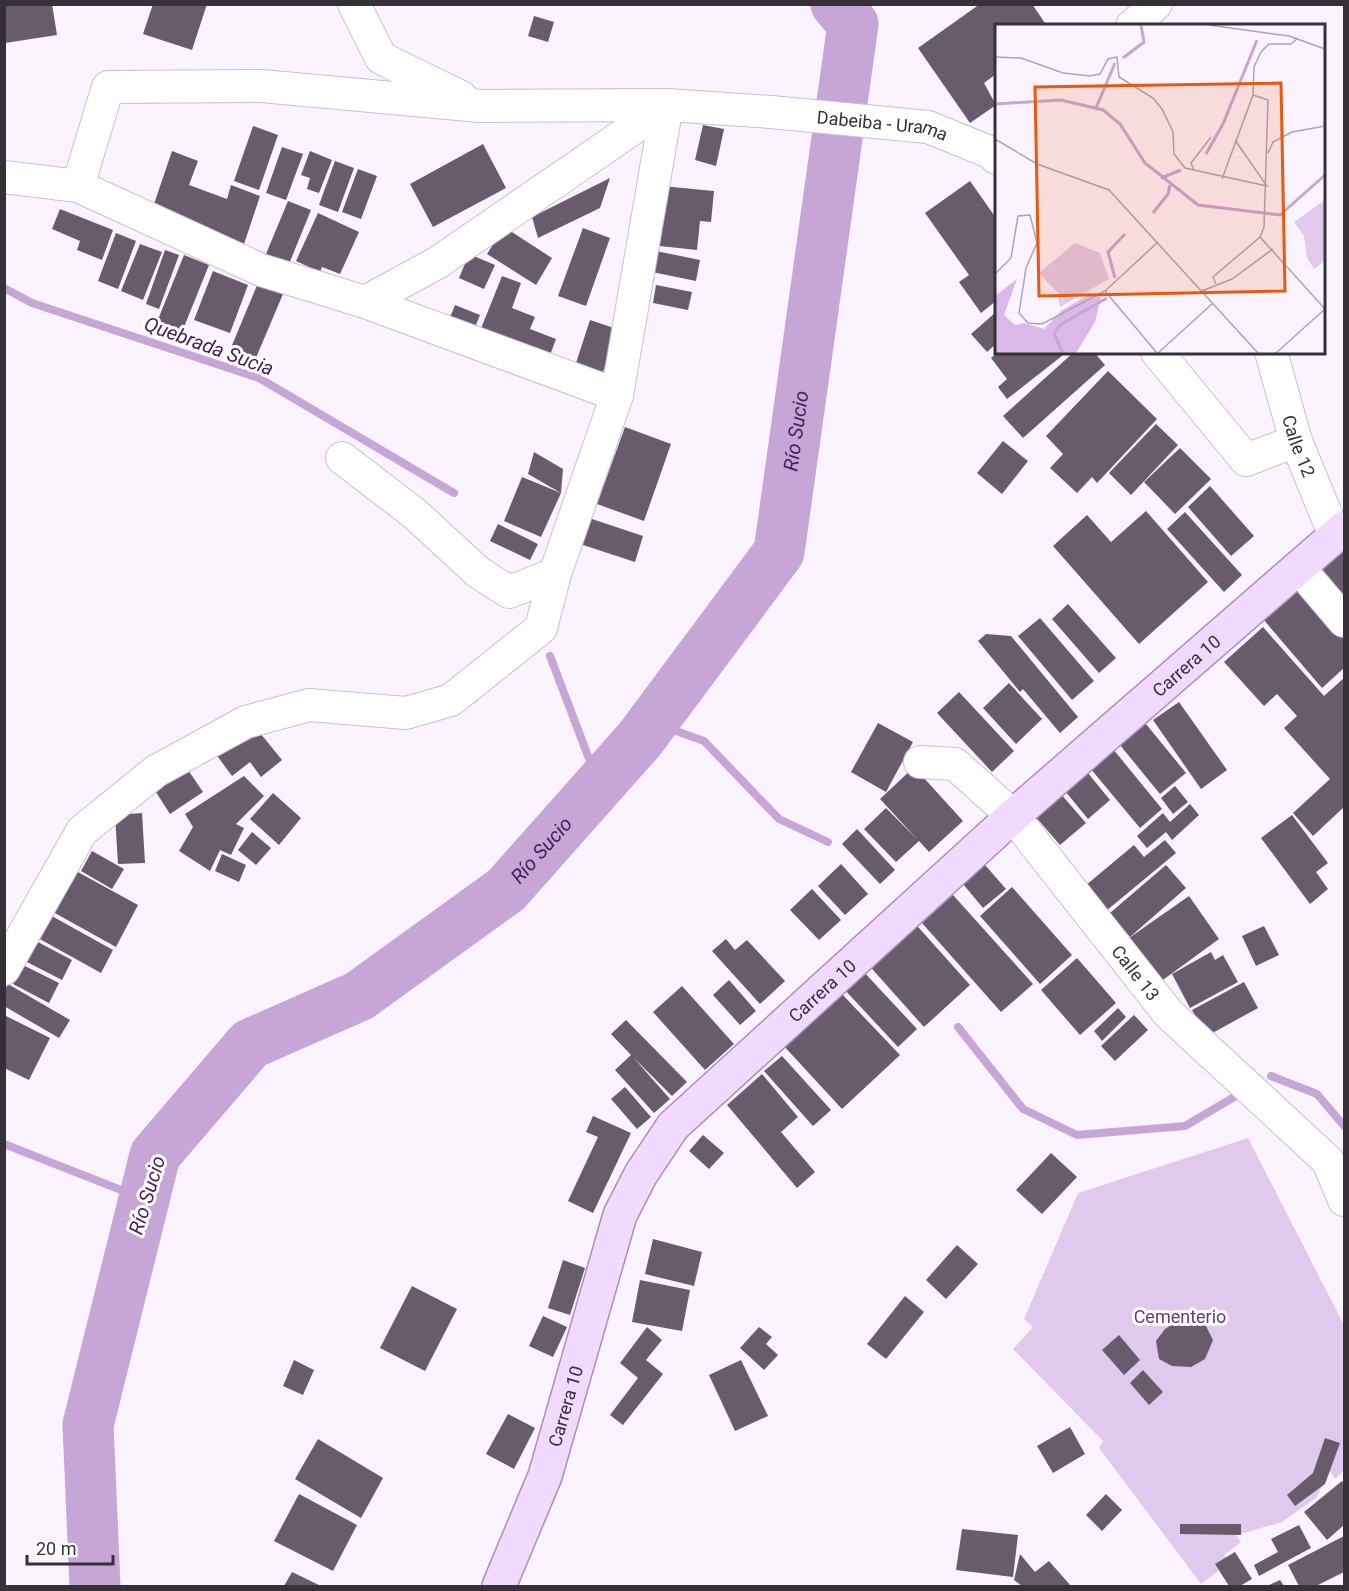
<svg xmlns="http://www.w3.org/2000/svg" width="1349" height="1591" viewBox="0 0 1349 1591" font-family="Roboto,sans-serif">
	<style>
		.green { fill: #e1c9ed }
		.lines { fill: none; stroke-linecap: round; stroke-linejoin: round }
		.stream { stroke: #c6a5d7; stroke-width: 8 }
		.river { stroke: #c6a5d7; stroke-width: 51 }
		.building { fill: #675b6c }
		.minor-casing { stroke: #cbbed1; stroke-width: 34 }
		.major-casing { stroke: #ab8fb9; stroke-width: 36 }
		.minor { stroke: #fff; stroke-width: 32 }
		.major { stroke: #f2dafe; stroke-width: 33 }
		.labels { text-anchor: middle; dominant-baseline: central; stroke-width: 6; stroke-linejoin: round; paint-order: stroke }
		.street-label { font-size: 18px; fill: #363139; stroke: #fff }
		.park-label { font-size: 18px; fill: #653b78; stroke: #fff }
		.water-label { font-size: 20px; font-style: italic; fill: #49205b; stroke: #fff }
		.inset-river { fill: none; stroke: #c6a5d7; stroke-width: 3 }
		.inset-road { fill: none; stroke: #aca5b0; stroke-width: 1.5 }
		.view { fill: #e8590c; fill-opacity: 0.15; stroke: #e8590c; stroke-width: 3 }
		.inset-edge { fill: none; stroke: #363139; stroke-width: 3 }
	</style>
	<rect width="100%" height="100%" fill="#fbf3ff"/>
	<!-- green -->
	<polygon class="green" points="1248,1138 1344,1325 1344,1471 1335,1479 1330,1471 1316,1498 1282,1522 1236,1535 1241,1542 1224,1555 1230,1562 1201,1584 1099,1448 1103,1441 1013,1349 1033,1327 1024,1319 1078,1193"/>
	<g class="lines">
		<!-- stream -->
		<g class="stream">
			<polyline points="4,288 32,303 259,378 454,493"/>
			<polyline points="550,656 599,785"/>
			<polyline points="647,730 676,731 704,741 779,819 828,842"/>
			<polyline points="958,1027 1023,1109 1077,1135 1185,1126 1241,1093"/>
			<polyline points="1271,1076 1317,1094 1344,1126"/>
			<polyline points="4,1144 144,1199"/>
		</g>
		<!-- river -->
		<path class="river" id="s1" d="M95,1586L88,1425L155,1155L250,1044L359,996L506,890L640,739L779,552L853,24L836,4"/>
	</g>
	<!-- building -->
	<g class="building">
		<polygon points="4,4 52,4 57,35 5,43"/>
		<polygon points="153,4 207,4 192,50 143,34"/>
		<polygon points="980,4 1032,4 1047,26 996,26 996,74 984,83 996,105 970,123 918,48"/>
		<polygon points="534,16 554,22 548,42 528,36"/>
		<polygon points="703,125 724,129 716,166 695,160"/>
		<polygon points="253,126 278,135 259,190 234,181"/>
		<polygon points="483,144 506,188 433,227 410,184"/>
		<polygon points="282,147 303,154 286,200 266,193"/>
		<polygon points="172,151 198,161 189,185 227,199 231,185 260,196 244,244 152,210"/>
		<polygon points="310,151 332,160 319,193 307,189 310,178 301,175"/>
		<polygon points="335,161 354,168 338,212 319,205"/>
		<polygon points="358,169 377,176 361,219 342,212"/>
		<polygon points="610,178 600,208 538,238 532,217"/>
		<polygon points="970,181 996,218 996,301 981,313 959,282 969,275 925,213"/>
		<polygon points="662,186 714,191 711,222 700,221 697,250 650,245"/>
		<polygon points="288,201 311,210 289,264 266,254"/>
		<polygon points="60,209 113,230 102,260 77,250 80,241 52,229"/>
		<polygon points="318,213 359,232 340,274 322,267 320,272 296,261"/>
		<polygon points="504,227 552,258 536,285 487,254"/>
		<polygon points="583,228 610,238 586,306 558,296"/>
		<polygon points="116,233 136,241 118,289 98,281"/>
		<polygon points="140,244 162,252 143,300 121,291"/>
		<polygon points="165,250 179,255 159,309 146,304"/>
		<polygon points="656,251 700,260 696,281 652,272"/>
		<polygon points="469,254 495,265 484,289 459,278"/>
		<polygon points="184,255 209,265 182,332 157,322"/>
		<polygon points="213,271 248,285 230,333 194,320"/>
		<polygon points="502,276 521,283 512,308 535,317 530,329 556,339 549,358 480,331"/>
		<polygon points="258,283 283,294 255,360 230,350"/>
		<polygon points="656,285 692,292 688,310 653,303"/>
		<polygon points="455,305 480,315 472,335 447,325"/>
		<polygon points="996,312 996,344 987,352 971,334"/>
		<polygon points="590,320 617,329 602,375 575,366"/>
		<polygon points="998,352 1067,352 1007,399 998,387 1007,379 991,358"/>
		<polygon points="1074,352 1094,352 1105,365 1023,438 1003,416"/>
		<polygon points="1108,371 1157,419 1097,483 1092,477 1077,493 1050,468 1063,454 1046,436"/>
		<polygon points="1156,424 1178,445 1131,495 1109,473"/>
		<polygon points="625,427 671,444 644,521 597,504"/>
		<polygon points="1003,441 1028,461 1002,494 977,473"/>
		<polygon points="1180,448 1211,479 1175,514 1144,482"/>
		<polygon points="534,452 563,469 561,493 528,474"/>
		<polygon points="522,477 561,493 541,537 504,521"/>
		<polygon points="1210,486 1254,536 1231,556 1188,507"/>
		<polygon points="1146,511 1208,582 1139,644 1053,546 1087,515 1111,542"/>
		<polygon points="1185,512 1242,575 1224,592 1167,529"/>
		<polygon points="583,516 643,536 635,562 574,542"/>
		<polygon points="498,524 538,544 530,560 490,541"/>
		<polygon points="1344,540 1344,598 1316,567"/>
		<polygon points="1303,584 1344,633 1344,668 1322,688 1263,619"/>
		<polygon points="1068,604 1116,658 1099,673 1052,619"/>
		<polygon points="1040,618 1094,681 1072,700 1018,636"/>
		<polygon points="1263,627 1324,696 1344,678 1344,807 1313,836 1293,813 1330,779 1284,728 1297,716 1277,694 1264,706 1224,662"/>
		<polygon points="986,634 1011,636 1078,717 1060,733 1023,689 1020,692 978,641"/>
		<polygon points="1009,683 1042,719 1016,744 983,708"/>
		<polygon points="959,692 1014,751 992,772 937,713"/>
		<polygon points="1179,702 1227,770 1201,789 1153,720"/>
		<polygon points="252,723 282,760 261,777 250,762 232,776 215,753"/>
		<polygon points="878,723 913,742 886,792 851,772"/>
		<polygon points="1146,724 1186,773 1160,794 1120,745"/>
		<polygon points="1113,749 1162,809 1140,828 1090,768"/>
		<polygon points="184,764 203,792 170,814 152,786"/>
		<polygon points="914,767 963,821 929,852 919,841 896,862 864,829 886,808 917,839 880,799"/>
		<polygon points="1083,767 1110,800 1088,819 1061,786"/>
		<polygon points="244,776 264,796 236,824 244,828 231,855 220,850 210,871 179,851 193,827 185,814"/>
		<polygon points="1175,786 1188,802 1173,814 1161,798"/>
		<polygon points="273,793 301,818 279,845 250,819"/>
		<polygon points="1060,793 1086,823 1060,845 1034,815"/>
		<polygon points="1190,804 1199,815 1172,840 1166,832 1147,848 1137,836 1163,813 1170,822"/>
		<polygon points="142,813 145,863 118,864 115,815"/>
		<polygon points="1292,815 1328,863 1316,872 1328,889 1310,904 1261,838"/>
		<polygon points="857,829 895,870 880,884 842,844"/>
		<polygon points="252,832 271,848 256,865 238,850"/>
		<polygon points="1165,840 1176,853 1106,911 1085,886 1134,845 1144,857"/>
		<polygon points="92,851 124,869 112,889 81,871"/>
		<polygon points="222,854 246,865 239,882 215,871"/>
		<polygon points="841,864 868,894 845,915 818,886"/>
		<polygon points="985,865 1006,889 983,908 963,884"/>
		<polygon points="1166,865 1186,888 1130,937 1110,913"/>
		<polygon points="76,871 138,905 116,947 53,912"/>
		<polygon points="1012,887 1072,955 1040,984 980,916"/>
		<polygon points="812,889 841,920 819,940 790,910"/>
		<polygon points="953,895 1033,984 1001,1012 922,923"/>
		<polygon points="1189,896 1219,939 1160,982 1129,938"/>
		<polygon points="50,915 113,950 101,973 38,938"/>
		<polygon points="911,919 970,985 924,1027 865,961"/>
		<polygon points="1264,926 1279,955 1256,966 1242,936"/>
		<polygon points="726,939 735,950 747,940 785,981 760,1004 712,951"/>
		<polygon points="34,940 72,960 62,980 23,960"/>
		<polygon points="1211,952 1215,960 1223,955 1238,982 1190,1008 1172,974"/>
		<polygon points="1077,958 1116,1003 1080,1035 1041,990"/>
		<polygon points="23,965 59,983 49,1003 13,984"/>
		<polygon points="862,970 917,1029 898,1047 843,988"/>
		<polygon points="729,980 756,1011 740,1025 713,995"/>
		<polygon points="1244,982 1258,1008 1207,1036 1192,1010"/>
		<polygon points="8,984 70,1020 59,1038 4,1006 4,991"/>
		<polygon points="682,986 734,1044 705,1070 653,1012"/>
		<polygon points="839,991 900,1055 842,1109 782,1044"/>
		<polygon points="1118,1008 1126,1017 1102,1041 1094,1031"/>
		<polygon points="4,1015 50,1038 29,1080 4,1068"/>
		<polygon points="1134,1015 1148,1030 1115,1061 1101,1046"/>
		<polygon points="626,1020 687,1082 672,1096 633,1057 670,1099 654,1113 615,1070 631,1055 611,1034"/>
		<polygon points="782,1056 831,1110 813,1126 764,1071"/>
		<polygon points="762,1074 798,1117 781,1132 815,1172 797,1188 727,1105"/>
		<polygon points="625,1087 651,1117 637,1129 611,1099"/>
		<polygon points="593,1116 631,1133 593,1213 568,1201 598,1137 586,1132"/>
		<polygon points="703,1135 724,1153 709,1169 689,1151"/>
		<polygon points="1051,1153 1077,1177 1042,1214 1016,1190"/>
		<polygon points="653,1239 702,1252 694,1286 645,1274"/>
		<polygon points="957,1245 978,1264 946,1299 926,1280"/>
		<polygon points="563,1260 585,1268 570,1315 548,1308"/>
		<polygon points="640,1280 690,1290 682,1331 632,1322"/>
		<polygon points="412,1286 457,1309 425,1371 380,1348"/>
		<polygon points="905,1296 924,1312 886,1359 867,1344"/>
		<polygon points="543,1316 567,1327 553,1357 529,1346"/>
		<polygon points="1176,1322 1205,1324 1213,1340 1205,1359 1191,1367 1172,1366 1159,1359 1156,1341 1165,1329"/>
		<polygon points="647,1327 662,1340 646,1360 663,1374 623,1425 610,1415 638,1378 620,1363"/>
		<polygon points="759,1327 772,1337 766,1344 778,1355 764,1370 740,1348"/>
		<polygon points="1119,1335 1140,1360 1124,1375 1102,1350"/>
		<polygon points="294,1360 314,1370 303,1395 283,1386"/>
		<polygon points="741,1360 768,1416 735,1431 709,1375"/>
		<polygon points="1143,1370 1163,1392 1149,1405 1130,1383"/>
		<polygon points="508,1414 535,1428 514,1469 486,1454"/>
		<polygon points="1070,1427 1085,1454 1053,1473 1037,1446"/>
		<polygon points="1325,1438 1340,1443 1325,1484 1295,1506 1287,1495 1313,1473"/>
		<polygon points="318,1439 383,1478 361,1518 295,1479"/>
		<polygon points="1342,1481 1344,1484 1344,1525 1327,1540 1304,1512"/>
		<polygon points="299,1494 357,1525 333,1571 274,1541"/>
		<polygon points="1106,1494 1122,1510 1102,1531 1086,1515"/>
		<polygon points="1180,1524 1241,1524 1241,1535 1180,1534"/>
		<polygon points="1299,1525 1311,1548 1259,1576 1254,1565 1278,1552 1271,1539"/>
		<polygon points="962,1529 1018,1535 1013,1577 956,1570"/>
		<polygon points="1344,1536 1344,1572 1316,1586 1299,1586 1288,1565"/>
		<polygon points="1235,1552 1252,1579 1240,1586 1229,1586 1215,1564"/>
		<polygon points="1020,1554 1035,1572 1049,1561 1071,1586 1022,1586 1014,1580"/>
		<polygon points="292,1572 321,1586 284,1586"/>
		<polygon points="1280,1580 1284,1586 1267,1586"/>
	</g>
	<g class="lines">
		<!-- minor casing -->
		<g class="minor-casing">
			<g id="minor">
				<polyline points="354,4 381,58 461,97"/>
				<polyline points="1132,26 1156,4"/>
				<polyline points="4,177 78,186 261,270 365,302 617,395"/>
				<path id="s2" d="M78,186L108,87L262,86L480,106L667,105L771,112L928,127L992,153L996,158"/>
				<polyline points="1157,352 1246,460 1296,441"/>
				<path id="s3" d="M1271,352L1296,441L1335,536"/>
				<polyline points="342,458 415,514 478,572 509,592 555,574"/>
				<polyline points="1299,568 1344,621"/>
				<path id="s4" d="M920,762L955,764L1013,816L1168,1013L1328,1161L1344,1200"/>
				<polyline points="4,969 82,831 156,771 246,722 309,705 406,713 451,700 541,628 555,574 617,395 667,105 437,263 365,302"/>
			</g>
		</g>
		<!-- major casing -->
		<g class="major-casing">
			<g id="major">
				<path id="s5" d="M499,1586L545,1476L620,1215L641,1174L673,1126L1013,816L1344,528"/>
			</g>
		</g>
		<!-- minor -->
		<use href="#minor" class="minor"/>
		<!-- major -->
		<use href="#major" class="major"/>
	</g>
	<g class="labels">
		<!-- street labels -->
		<g class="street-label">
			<text stroke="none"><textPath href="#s2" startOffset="880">Dabeiba - Urama</textPath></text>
			<text stroke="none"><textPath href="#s3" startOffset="98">Calle 12</textPath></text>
			<text stroke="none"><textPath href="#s5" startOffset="1184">Carrera 10</textPath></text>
			<text stroke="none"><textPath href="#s4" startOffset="312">Calle 13</textPath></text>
			<text stroke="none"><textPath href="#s5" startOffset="696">Carrera 10</textPath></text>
			<text stroke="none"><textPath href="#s5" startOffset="192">Carrera 10</textPath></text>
		</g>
		<!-- park labels -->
		<g class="park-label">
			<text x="1180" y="1316">Cementerio</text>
		</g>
		<!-- water labels -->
		<g class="water-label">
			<text transform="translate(209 346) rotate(20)">Quebrada Sucia</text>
			<text stroke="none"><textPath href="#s1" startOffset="1443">Río Sucio</textPath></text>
			<text stroke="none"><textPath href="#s1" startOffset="939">Río Sucio</textPath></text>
			<text transform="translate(147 1195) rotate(-73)">Río Sucio</text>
		</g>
	</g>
	<!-- overview -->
	<g transform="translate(995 24)">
		<rect width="330" height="330" fill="#fbf3ff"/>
		<path d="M330,176V237L319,245L312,234L309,212L299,198ZM80,219L105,229L114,255L65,283L62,268L44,249Z" fill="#e1c9ed"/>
		<path d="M22,255L9,291L20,301L29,299L49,305L66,287L93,271L106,273L100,298L81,329H0V272Z" fill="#dab8ea"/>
		<path class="inset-river" d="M128,34L149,18L146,1M0,80L66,76L108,86L125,100L150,139L203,181L285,191L330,151M101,84L120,39M211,130L228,100L262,16M166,154L186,146M158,189L173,170L175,161M120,254L113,228L130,210M68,329L59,310L65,301L112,274"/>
		<path class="inset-road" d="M214,1L294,12L330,25M0,33L26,34L68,49L95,52L105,50L113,35L122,33L124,53L158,74L167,85L178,108L179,130L190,144L272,162L240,116M0,115L42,140L114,166L263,329M273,129L278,118L297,108L330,102M199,146L196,139L216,113M227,155L258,71L259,43L266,28L274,20H296L303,14M265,213L330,285M0,250L16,234L23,192L35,191L42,219L31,244L24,289L33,299L47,300L110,267L163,218M221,260L218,253L265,213L269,203L273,76L258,71M110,267L162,329M207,267L237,255L278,225M163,329L218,279M281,329L330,285"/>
		<path class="view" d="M286,59L290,267L44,272L40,63Z"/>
		<rect width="330" height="330" class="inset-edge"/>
	</g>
	<!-- border -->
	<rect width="1349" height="1591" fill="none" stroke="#363139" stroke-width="12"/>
	<!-- scale -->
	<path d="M27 1555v9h86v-9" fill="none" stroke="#363139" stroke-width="3"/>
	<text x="36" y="1555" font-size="18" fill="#363139" stroke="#ffffff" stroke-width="4.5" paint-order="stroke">20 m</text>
</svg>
